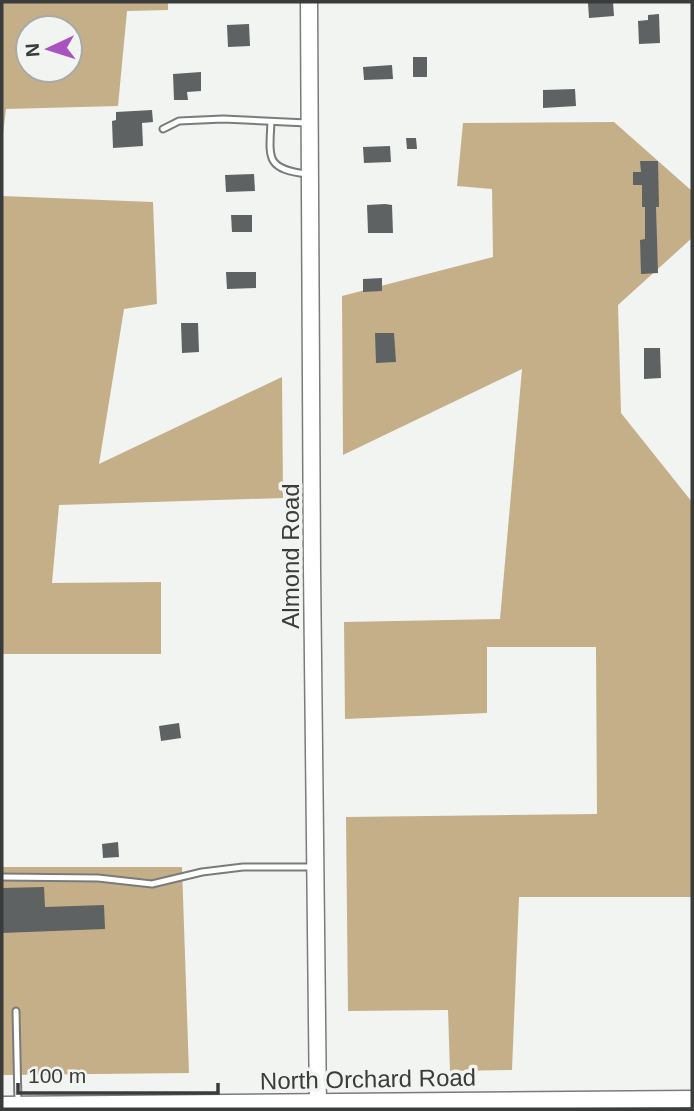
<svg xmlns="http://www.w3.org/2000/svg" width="694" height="1111" viewBox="0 0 694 1111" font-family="Helvetica,sans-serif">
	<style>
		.forest { fill: #c5af89; fill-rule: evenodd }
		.building { fill: #5f6262 }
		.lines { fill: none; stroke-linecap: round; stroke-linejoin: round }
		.lane-casing { stroke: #797c7a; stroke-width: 9 }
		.secondary-casing { stroke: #797c7a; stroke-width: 19 }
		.lane { stroke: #fff; stroke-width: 5 }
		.secondary { stroke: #fff; stroke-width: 16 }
		.labels { text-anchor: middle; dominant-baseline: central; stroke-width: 7; stroke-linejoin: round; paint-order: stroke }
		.street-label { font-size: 24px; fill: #3a3c3b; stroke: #f1f4f1 }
	</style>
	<rect width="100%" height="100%" fill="#f1f4f1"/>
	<!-- forest -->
	<g class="forest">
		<path d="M2,2H168V10L127,11L118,106L6,109L2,142ZM28,28H70V70H28Z"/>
		<polygon points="614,122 692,191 692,238 618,305 621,413 692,502 692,897 519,897 512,1070 450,1071 448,1010 348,1011 346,817 597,814 596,647 487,647 487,713 345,719 344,622 500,619 522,369 343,455 342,296 493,257 492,189 457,186 463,123"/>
		<polygon points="2,196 153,202 157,304 124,309 99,464 282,377 283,498 59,505 52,583 161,582 161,654 2,654"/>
		<polygon points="2,867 182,867 189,1073 2,1075"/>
	</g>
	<!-- building -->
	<g class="building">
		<polygon points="613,2 614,16 589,18 588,3"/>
		<polygon points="659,14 660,43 639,44 638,21 648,20 648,15"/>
		<polygon points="249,24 250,46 228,47 227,25"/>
		<rect x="413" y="57" width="14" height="20"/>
		<polygon points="392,65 393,79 364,80 363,67"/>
		<polygon points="201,72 201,91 187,92 188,100 174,100 173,74"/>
		<polygon points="575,89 576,106 543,108 543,90"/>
		<polygon points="152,110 153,122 142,123 143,146 113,148 112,121 116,120 116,112"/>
		<polygon points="406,138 416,138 417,149 407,149"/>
		<polygon points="390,146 391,162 364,163 363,147"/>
		<polygon points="640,161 658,161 659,207 656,207 658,273 641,274 640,240 645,239 645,207 642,207 642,185 633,185 633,172 641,172"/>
		<polygon points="254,174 255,191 226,192 225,175"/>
		<polygon points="385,204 392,205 393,233 368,233 367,205"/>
		<polygon points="231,215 252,215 252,232 232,232"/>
		<polygon points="226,272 256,272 256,288 227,289"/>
		<polygon points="382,278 382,291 363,292 363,279"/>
		<polygon points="181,323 198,323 199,352 182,353"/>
		<polygon points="375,333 394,333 396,362 376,363"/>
		<polygon points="644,348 660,348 661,378 644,379"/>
		<polygon points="179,723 181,738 161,741 159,726"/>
		<polygon points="118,842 119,857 103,858 102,844"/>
		<polygon points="44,887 45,907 104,905 105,929 2,933 2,888"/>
	</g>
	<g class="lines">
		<!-- lane casing -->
		<g class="lane-casing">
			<g id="lane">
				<path d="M271,122C269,159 266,169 307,174"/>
				<polyline points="163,129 179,121 223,119 307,123"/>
				<polyline points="2,877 98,878 152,884 202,872 243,867 312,867"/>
				<polyline points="16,1011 18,1102"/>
			</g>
		</g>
		<!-- secondary casing -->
		<g class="secondary-casing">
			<g id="secondary">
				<polyline points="309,2 312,569 318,1109"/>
				<polyline points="2,1105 692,1099"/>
			</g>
		</g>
		<!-- lane -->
		<use href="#lane" class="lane"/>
		<!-- secondary -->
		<use href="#secondary" class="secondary"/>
	</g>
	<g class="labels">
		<!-- street labels -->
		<g class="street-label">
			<text transform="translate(290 556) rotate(-90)">Almond Road</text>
			<text transform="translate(368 1079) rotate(-1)">North Orchard Road</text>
		</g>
	</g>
	<!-- border -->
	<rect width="694" height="1111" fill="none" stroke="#3a3c3b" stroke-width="7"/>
	<!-- north arrow -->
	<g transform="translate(49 49) rotate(266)"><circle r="33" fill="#f1f4f1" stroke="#a8aaa8" stroke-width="2"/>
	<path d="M0-5L12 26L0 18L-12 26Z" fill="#aa52c0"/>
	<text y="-10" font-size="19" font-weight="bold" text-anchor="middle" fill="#3a3c3b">N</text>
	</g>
	<!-- scale -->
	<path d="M18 1083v10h200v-10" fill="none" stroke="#3a3c3b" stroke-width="3.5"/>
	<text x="28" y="1083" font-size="21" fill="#3a3c3b" stroke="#f1f4f1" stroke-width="5" paint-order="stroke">100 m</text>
</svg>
